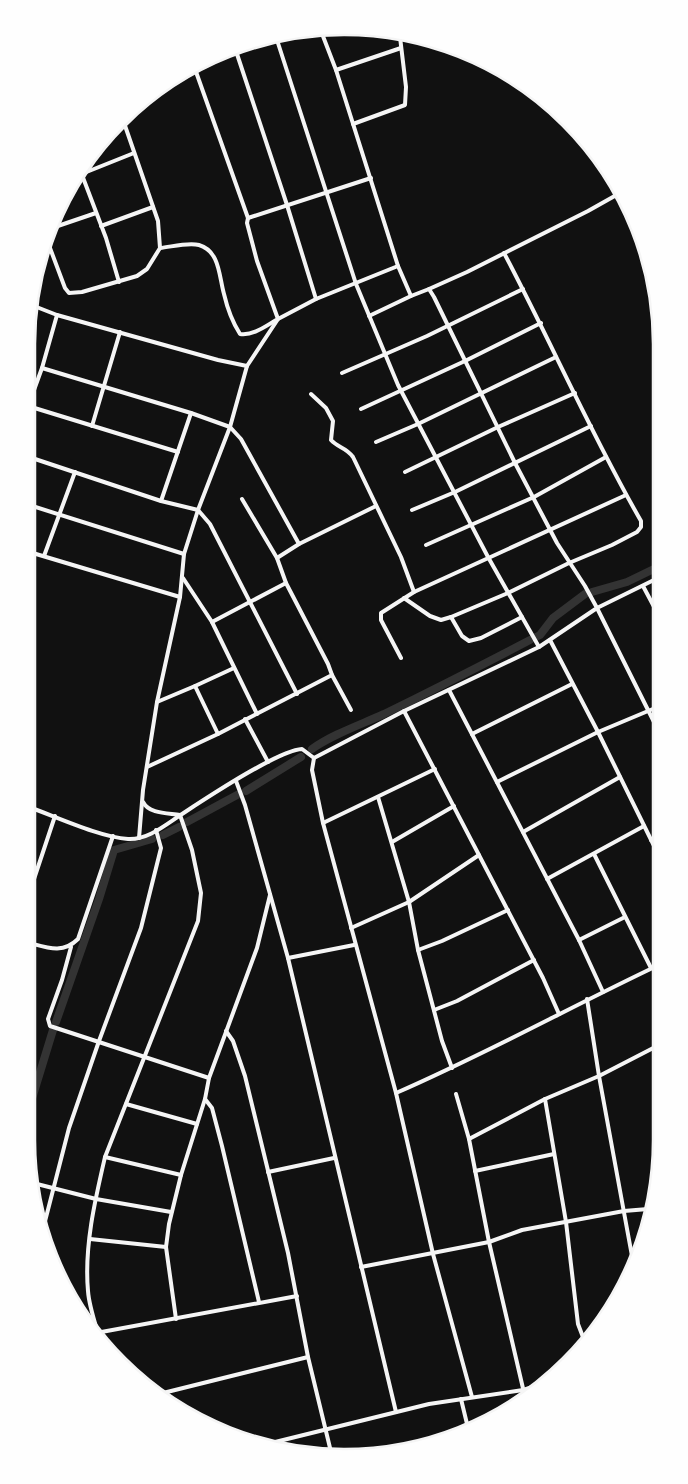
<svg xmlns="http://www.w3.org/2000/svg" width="688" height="1484" viewBox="0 0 688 1484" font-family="Raleway,sans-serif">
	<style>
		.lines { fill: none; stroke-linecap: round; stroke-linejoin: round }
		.canal { stroke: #333; stroke-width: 8 }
		.minor { stroke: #f5f5f5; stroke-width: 4 }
		.rim { fill: none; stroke: #f5f5f5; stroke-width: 2.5 }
	</style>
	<rect width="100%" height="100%" fill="#111"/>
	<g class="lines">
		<!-- canal -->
		<g class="canal">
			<polyline points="592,592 627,582 660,566"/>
			<polyline points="536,637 540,635 553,618 585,594"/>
			<path d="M312,749C333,734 360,725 384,714C433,690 482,665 530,640"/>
			<polyline points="246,791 301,757"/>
			<polyline points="187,822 237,795"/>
			<polyline points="163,835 179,827"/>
			<polyline points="56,1022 99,899 114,850 152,839"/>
			<polyline points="26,1118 53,1030"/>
		</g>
		<!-- minor -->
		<g class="minor">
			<polyline points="321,31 336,70 398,266"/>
			<polyline points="277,40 356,284 398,385 488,557 539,647"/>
			<polyline points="235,48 287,205 316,299"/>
			<polyline points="336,70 401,48"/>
			<polyline points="353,124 405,105 406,87 400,37"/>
			<polyline points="84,173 134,153"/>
			<polyline points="82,175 106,238 119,282"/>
			<polyline points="248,218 371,178"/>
			<polyline points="101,226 153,207"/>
			<polyline points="49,229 96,213"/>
			<polyline points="47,240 65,288 69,293 82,292 137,276 147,269 160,248 158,221 122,117"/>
			<path d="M160,248C171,247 188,242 199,245C220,251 219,277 224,294C227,307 233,323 240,334C254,336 267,325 278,319L257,261L247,223L248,218L195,69"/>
			<polyline points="429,289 467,272 588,211 620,193"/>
			<polyline points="34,306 57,315 218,360 247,366"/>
			<polyline points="369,316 411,296"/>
			<polyline points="42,368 191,413 230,427 241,439 299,544"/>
			<polyline points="342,373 427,336 523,289"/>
			<path d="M311,394L326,408L333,421L331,440C338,448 346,447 353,457L401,557L414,592"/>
			<polyline points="28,406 178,452"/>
			<polyline points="361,409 465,361 541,323"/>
			<polyline points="26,412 42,368 57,315"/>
			<polyline points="92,426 120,332"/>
			<polyline points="376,442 418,424 556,357"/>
			<polyline points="26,456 161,501 198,510 210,524 297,694"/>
			<polyline points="405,472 498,427 575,393"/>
			<polyline points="161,501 191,413"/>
			<polyline points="26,504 184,554"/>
			<polyline points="412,510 455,492 591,426"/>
			<polyline points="426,545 534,497 606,457"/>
			<polyline points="26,551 180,597"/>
			<polyline points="44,556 75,472"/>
			<polyline points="277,558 299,544 376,506"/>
			<polyline points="660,577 597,608 660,734"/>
			<polyline points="183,578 212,622 257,714"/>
			<polyline points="643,586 660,618"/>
			<path d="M404,598L430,616L441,620L451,617L508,593L569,563L612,545L637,532L641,527V521C591,434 551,342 504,253"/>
			<polyline points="451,617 462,636 469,641 481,638 522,617"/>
			<polyline points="212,622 286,583"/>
			<polyline points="550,640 598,732 661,860"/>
			<polyline points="401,658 381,620 381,613 414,592 626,495"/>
			<polyline points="332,675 351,710"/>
			<polyline points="449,690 579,940 603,992"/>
			<polyline points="157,702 195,686"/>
			<polyline points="404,711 543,978 559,1014"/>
			<polyline points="245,719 268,762"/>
			<polyline points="218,734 195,686 234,668"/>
			<polyline points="472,734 572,684"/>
			<polyline points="147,767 218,734 332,675 328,664 286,583 277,558 242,499"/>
			<polyline points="236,781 245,805 288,958 396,1412"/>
			<polyline points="497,782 598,732 660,706"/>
			<polyline points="378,797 409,902 418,950 442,1041 452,1068"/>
			<path d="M26,806C55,816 99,837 128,839C147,840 164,826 179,816C202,801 278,750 302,749L314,758"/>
			<polyline points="323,823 435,769"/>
			<polyline points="523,832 620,777"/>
			<polyline points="139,838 143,790 157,702 180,597 184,554 198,510 230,427 247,366 278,319 316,299 398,266 411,296 429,289 434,297 515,463 557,543 585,586 597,608 539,647 404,711 314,758 312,770 323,823 396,1093 433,1254 472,1397"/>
			<polyline points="651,840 661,835"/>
			<polyline points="392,842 454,806"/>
			<polyline points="594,854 651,968"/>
			<polyline points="547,879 644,826"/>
			<polyline points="26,903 55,816"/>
			<polyline points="351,928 409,902 479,855"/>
			<polyline points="579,940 625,917"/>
			<path d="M26,942C46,947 62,955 78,939L113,836"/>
			<polyline points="71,947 62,980 48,1019 50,1026 209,1078"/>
			<polyline points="418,950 442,941 508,910"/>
			<polyline points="288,958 354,945"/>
			<polyline points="587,999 599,1076 634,1267"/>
			<polyline points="434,1010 457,1001 534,960"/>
			<polyline points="226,1031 233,1041 245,1076 288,1253 308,1357 331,1452"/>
			<polyline points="655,1047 662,1087"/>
			<polyline points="26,1053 29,1054"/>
			<path d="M396,1093C486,1054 572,1006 661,964"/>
			<polyline points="456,1094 469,1139 489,1242 525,1397"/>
			<polyline points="205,1099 212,1108 222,1146 259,1302"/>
			<polyline points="545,1099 566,1222 578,1324 586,1345"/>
			<polyline points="126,1104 197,1124"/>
			<polyline points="469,1139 545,1099 599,1076 661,1044"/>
			<polyline points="105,1157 181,1175"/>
			<polyline points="475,1171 554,1154"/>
			<polyline points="268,1172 334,1158"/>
			<polyline points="33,1183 96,1199 171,1212"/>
			<polyline points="42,1233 69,1128 99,1041 141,928 161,848 156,830"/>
			<polyline points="90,1239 166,1247"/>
			<polyline points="361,1267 489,1242 522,1230 624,1211 648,1209"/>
			<polyline points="176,1319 166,1247 169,1224 181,1175 205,1099 209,1078 257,948 270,895"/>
			<polyline points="96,1333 297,1296"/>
			<path d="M98,1333C94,1320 89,1305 88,1291C84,1247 95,1200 105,1157L198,921L201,893L192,850L180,815C168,813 149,814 143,802"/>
			<polyline points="159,1394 308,1357"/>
			<polyline points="461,1399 468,1428"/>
			<polyline points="263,1445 429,1404 523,1390 539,1385"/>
		</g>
	</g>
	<!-- crop -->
	<path d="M0 0H688V1484H0ZM344 35H344A309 309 0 0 1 653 344V1140A309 309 0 0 1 344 1449H344A309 309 0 0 1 35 1140V344A309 309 0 0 1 344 35Z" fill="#fefefe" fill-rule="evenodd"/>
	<path class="rim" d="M344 35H344A309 309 0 0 1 653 344V1140A309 309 0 0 1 344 1449H344A309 309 0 0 1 35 1140V344A309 309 0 0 1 344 35Z"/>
</svg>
